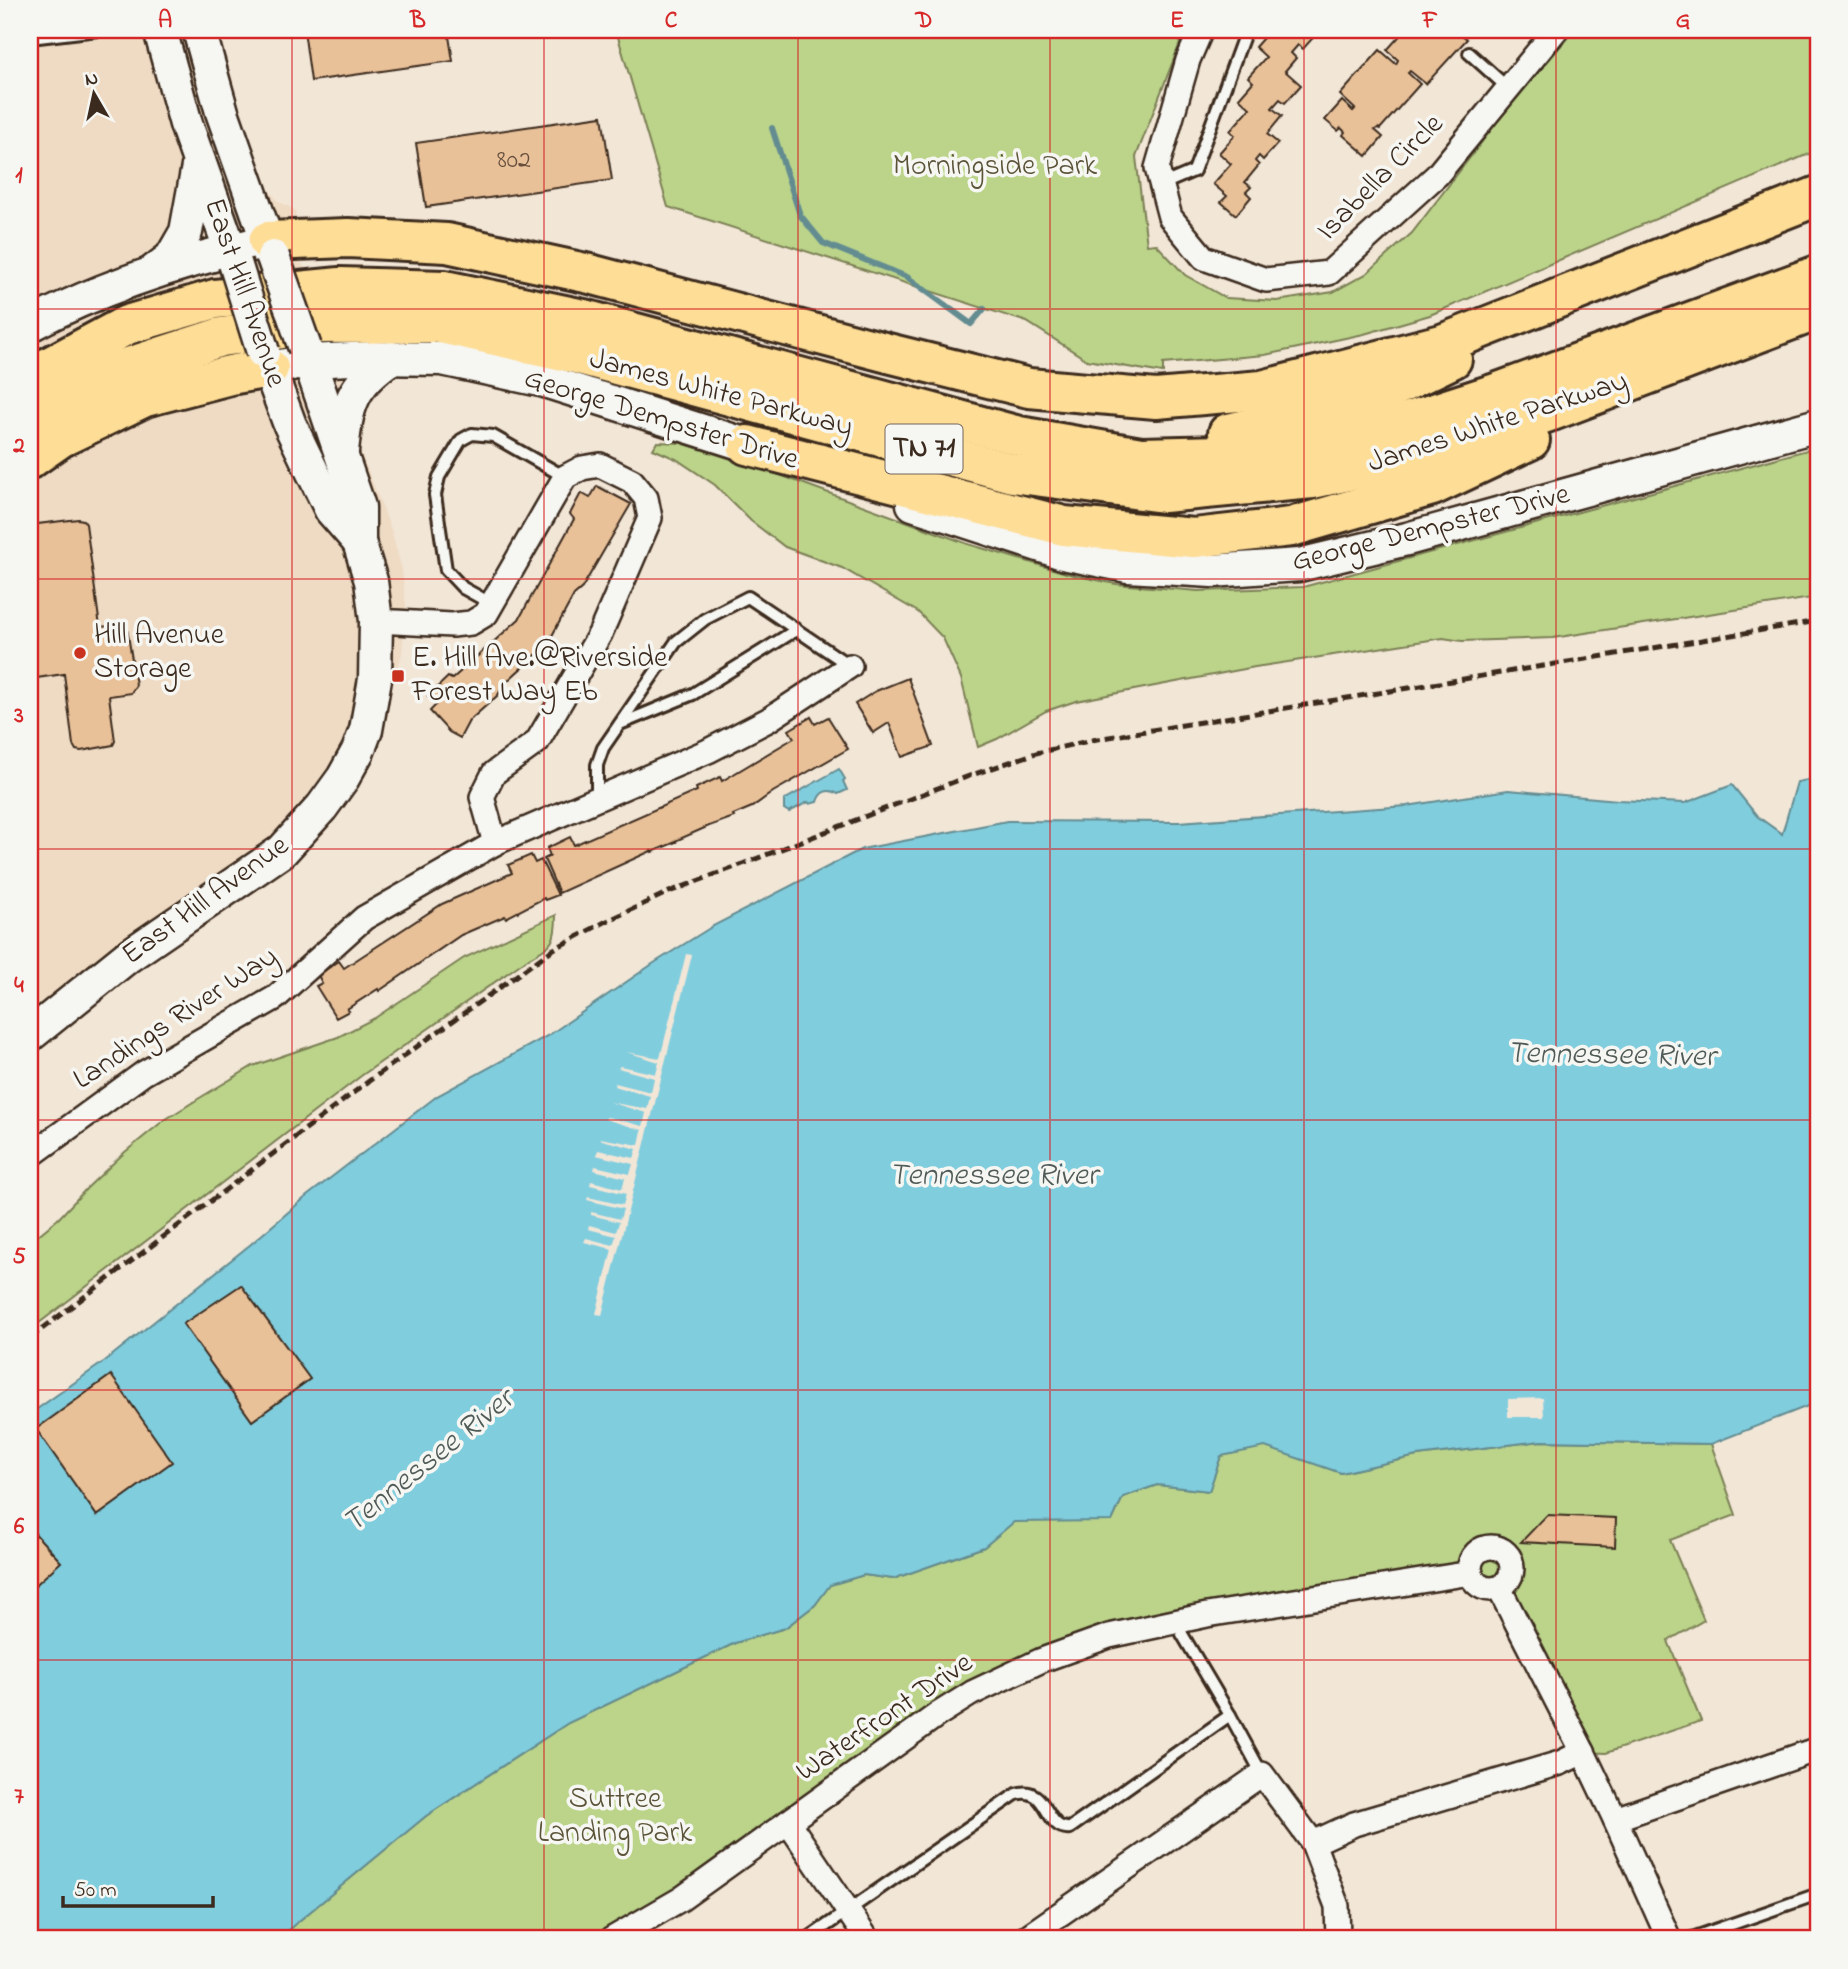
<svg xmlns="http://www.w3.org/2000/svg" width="1848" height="1969" viewBox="0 0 1848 1969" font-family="'Indie Flower',sans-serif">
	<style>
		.built { fill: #efdbc4 }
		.green { fill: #bbd48a; stroke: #7b7f54; stroke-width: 2 }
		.water { fill: #80cdde; stroke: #648c91; stroke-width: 2 }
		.pier { fill: #f2e6d7 }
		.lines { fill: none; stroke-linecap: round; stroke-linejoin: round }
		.stream { stroke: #648c91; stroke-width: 6 }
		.building { fill: #e9c199; stroke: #3b2a1e; stroke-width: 2 }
		.service-casing { stroke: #3b2a1e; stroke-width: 16 }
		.minor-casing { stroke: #3b2a1e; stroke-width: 28 }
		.secondary-casing { stroke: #3b2a1e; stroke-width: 37 }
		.motorway-casing { stroke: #3b2a1e; stroke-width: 44 }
		.service { stroke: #f6f6f2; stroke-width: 10 }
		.minor { stroke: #f6f6f2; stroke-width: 23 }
		.secondary { stroke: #f6f6f2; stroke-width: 32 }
		.motorway { stroke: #fedd96; stroke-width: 38 }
		.rail { stroke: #3b2a1e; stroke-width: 5; stroke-dasharray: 10 5; stroke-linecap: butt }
		.secondary-bridge-casing { stroke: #3b2a1e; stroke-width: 37; stroke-linecap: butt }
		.secondary-bridge { stroke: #f6f6f2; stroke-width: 32 }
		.grid { fill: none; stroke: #d62828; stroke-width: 2; stroke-opacity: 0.55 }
		.poi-dot { fill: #c8321e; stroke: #f6f6f2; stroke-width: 2.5 }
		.labels { text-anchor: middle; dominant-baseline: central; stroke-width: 7; stroke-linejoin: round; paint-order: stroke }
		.number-label { font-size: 26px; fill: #66503d }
		.shield { fill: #f6f6f2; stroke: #73675e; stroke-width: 2 }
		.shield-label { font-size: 28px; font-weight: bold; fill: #3b2a1e }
		.park-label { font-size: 30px; fill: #5b5439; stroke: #f6f6f2 }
		.street-label { font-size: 30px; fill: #3b2a1e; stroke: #f6f6f2 }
		.poi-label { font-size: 30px; fill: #3b2a1e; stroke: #f6f6f2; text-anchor: start }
		.water-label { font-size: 32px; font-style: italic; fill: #505b58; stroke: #f6f6f2 }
		.neatline { fill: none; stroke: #d62828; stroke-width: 2.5 }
		.grid-label { font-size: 23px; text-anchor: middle; font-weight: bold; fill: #d62828 }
	</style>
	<rect width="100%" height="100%" fill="#f2e6d7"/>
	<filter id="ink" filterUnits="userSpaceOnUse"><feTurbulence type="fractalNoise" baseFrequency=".0143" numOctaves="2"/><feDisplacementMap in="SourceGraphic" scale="14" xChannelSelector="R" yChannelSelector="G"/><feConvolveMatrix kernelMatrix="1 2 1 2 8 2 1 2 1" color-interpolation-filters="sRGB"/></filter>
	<g filter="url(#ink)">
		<!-- built -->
		<polygon class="built" points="30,30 215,30 252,156 261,180 278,201 295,210 300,258 332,339 355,417 355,432 359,448 391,529 402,569 406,606 402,654 391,691 388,715 368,766 207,917 89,1004 30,1056"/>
		<!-- green -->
		<g class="green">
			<polygon points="616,30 1185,30 1136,157 1147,245 1156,244 1185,275 1226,298 1277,301 1333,292 1366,274 1412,233 1498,121 1574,30 1818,30 1818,150 1430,315 1364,334 1265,355 1163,364 1163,373 1087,360 1027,322 668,207"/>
			<polygon points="657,442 681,443 766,470 968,544 1073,575 1116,584 1198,591 1303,587 1818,447 1818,597 1553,638 1462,641 1443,638 1255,667 1076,701 1046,711 997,739 978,747 961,678 943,638 918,612 842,568 785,547 751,521 715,485 676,459 653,449"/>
			<path d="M556,915C556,941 553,946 529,958L361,1076L30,1330V1242L59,1218L87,1188L125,1152L163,1121L198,1099L253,1066L338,1037L375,1018L464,958Z"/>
			<polygon points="1541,1441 1711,1444 1736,1515 1670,1540 1704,1620 1668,1641 1701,1721 1606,1753 1583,1752 1492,1589 1478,1585 1471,1573 1042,1660 612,1939 277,1939 426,1816 568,1723 735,1643 785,1628 815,1605 830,1585 864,1575 893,1579 984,1547 1013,1521 1112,1521 1123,1497 1157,1485 1209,1491 1221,1456 1265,1446 1341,1473 1417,1456"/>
		</g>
		<!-- water -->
		<g class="water">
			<path d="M839,769L845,779L843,781L847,790L838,794C829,788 820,791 817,802L810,804L808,802L789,812L784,809V800Z"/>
			<polygon points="1818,778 1818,1402 1711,1444 1541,1441 1417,1456 1341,1473 1265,1447 1221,1456 1209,1491 1157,1485 1123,1497 1112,1521 1014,1522 984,1547 893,1579 864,1575 830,1585 815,1605 785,1628 735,1643 568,1723 426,1816 277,1939 30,1939 30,1414 105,1361 251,1244 307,1196 437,1096 549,1035 654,963 713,926 862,849 1007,821 1178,822 1407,806 1508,790 1618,800 1685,803 1732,785 1757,816 1782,834 1797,782"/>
		</g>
		<!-- pier -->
		<g class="pier">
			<polygon points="686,954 692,955 602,1315 596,1314 612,1249 584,1242 586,1238 613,1245 616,1236 588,1229 589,1225 616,1232 619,1222 591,1215 591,1212 620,1219 623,1209 587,1200 588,1197 623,1205 626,1194 590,1185 591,1181 622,1189 625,1178 594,1170 595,1166 630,1174 633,1164 596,1155 598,1150 634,1158 637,1149 602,1140 600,1138 639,1145 642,1130 605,1119 607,1117 643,1126 646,1113 609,1102 647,1109 650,1096 614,1086 615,1083 651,1092 654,1078 618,1068 620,1066 656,1074 659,1062 626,1052 660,1058"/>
			<polygon points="1543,1398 1544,1417 1508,1417 1508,1399"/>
		</g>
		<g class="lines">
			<!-- stream -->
			<polyline class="stream" points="772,128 800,215 823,243 907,277 971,324 984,309"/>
		</g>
		<!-- building -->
		<g class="building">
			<polygon points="304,30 448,30 453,61 311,81"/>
			<polygon points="1270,30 1319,31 1303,49 1298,45 1291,53 1296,58 1285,71 1301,85 1285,103 1280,99 1272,108 1282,116 1267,134 1278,143 1263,160 1259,156 1255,161 1259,165 1245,182 1251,187 1246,192 1251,197 1236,215 1221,202 1227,196 1213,184 1231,164 1219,153 1235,135 1230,131 1250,108 1239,98 1253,82 1248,77 1266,57 1255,47"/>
			<polygon points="1405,30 1456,30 1467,39 1426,84 1410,71 1408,73 1420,84 1380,129 1378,128 1375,130 1383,137 1367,156 1343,135 1345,132 1341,128 1338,131 1325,120 1342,101 1353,111 1355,109 1340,95 1380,50 1396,64 1398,60 1387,50"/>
			<polygon points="602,116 612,180 426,207 416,143"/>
			<polygon points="597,486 631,504 582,588 574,595 547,645 504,684 498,695 469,721 460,738 449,732 430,711 436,705 428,696 448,677 452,679 519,619 574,519 570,514 581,493 590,498"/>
			<polygon points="78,519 83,520 86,524 100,627 120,625 127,628 136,685 131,693 109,696 115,741 113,745 81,751 76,750 73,745 64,674 30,679 30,525"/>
			<polygon points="908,678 933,746 902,757 889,723 873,733 855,704 876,691"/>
			<polygon points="811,717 815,724 828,717 848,749 773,792 752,807 733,815 734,817 709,826 675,841 676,842 652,852 651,851 559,893 544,859 550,856 547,848 570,837 574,845 697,791 696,788 720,777 722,781 727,778 794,738 789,730"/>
			<polygon points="531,855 535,863 541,860 558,895 545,900 544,898 506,918 505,916 461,935 379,991 378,989 347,1009 349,1011 336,1018 316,986 322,983 318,975 339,961 344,968 442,904 512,873 508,865"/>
			<polygon points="241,1285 310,1379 252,1421 183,1324"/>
			<polygon points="111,1375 172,1462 97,1516 36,1429"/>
			<polygon points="1547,1515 1616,1518 1615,1547 1521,1542"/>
			<polygon points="30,1528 61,1562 30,1590"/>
		</g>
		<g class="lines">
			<!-- service casing -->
			<g class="service-casing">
				<g id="service">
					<polyline points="30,38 98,30"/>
					<polyline points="1469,53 1508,88"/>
					<polyline points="1161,185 1194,171 1246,30"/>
					<polyline points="492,604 463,588 446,570 435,495 439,477 461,440 472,434 493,436 565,477"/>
					<polyline points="620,724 693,694 796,630"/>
					<polyline points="597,799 597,765 603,748 676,642 705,619 748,597 850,666"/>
					<polyline points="1230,1715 1262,1774"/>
					<path d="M807,1939L1016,1794C1049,1784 1044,1831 1070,1828L1230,1715L1182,1634L1179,1620"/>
					<polyline points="1689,1939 1818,1894"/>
				</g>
			</g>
			<!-- minor casing -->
			<g class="minor-casing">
				<g id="minor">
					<polyline points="1201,30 1188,60 1157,168 1170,217 1204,258 1266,280 1329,273 1437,175 1556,30"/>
					<polyline points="376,621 452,625 471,623 486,614 565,477 582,468 600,465 632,481 646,498 650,518 600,634 537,742 494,773 482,797 495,843 708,751 768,720 850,666"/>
					<polyline points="30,1156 144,1073 275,998 364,918 495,843"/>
					<circle cx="1491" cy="1568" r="21"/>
					<polyline points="1499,1588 1583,1752"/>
					<polyline points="1615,1819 1669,1939"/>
					<polyline points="788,1822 867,1939"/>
					<polyline points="1313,1843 1354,1824 1560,1763 1583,1752 1615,1819 1818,1749"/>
					<polyline points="612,1939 681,1899 937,1715 972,1693 1042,1660 1109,1636 1207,1615 1471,1573"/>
					<polyline points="1024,1939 1262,1774 1313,1843 1337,1906 1338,1939"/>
				</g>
			</g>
			<!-- secondary casing -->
			<g class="secondary-casing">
				<g id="secondary">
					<polyline points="160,30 186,124 235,263"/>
					<polyline points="199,30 222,112 273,257"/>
					<polyline points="154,271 171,258 186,232 199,161"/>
					<path d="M30,325C104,285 186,260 268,241"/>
					<polyline points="263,352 290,425 331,510 359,542"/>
					<polyline points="269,368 309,361 372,358 442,359 545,381 769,452"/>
					<path d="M342,451C347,405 351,385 391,358"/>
					<polyline points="913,504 1063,553 1128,566 1212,571 1299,565 1407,539 1818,425"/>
					<polyline points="30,1035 127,957 282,851 322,807 343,778 358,751 366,730 375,679 376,621 371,581 359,542 359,507 305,348"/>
				</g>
			</g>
			<!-- motorway casing -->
			<g class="motorway-casing">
				<g id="motorway">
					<polyline points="268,241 348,238 447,243 590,274 888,353 1029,388 1156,399 1262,390 1442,344 1818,196"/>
					<polyline points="30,377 127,325 215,299 340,287 445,290 584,319 1019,436 1141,457 1223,455 1290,448 1391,427 1496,393 1818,275"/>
					<polyline points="30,417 122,369 221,337 321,324 436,323 572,353 1012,473 1163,493 1313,479 1420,455 1552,411 1818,310"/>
					<polyline points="1228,433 1333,410 1394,387 1452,359"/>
					<polyline points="747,445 1064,526 1194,538 1291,527 1432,486 1530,440"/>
					<polyline points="30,459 60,438 145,397 230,375 269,368"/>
				</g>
			</g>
			<!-- service -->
			<use href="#service" class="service"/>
			<!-- minor -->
			<use href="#minor" class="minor"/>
			<!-- secondary -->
			<use href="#secondary" class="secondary"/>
			<!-- motorway -->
			<use href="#motorway" class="motorway"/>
			<!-- rail -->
			<polyline class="rail" points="30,1338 369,1081 552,950 605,922 669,892 735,867 969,776 1036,753 1097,739 1818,621"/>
			<!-- secondary-bridge casing -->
			<g class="secondary-bridge-casing">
				<g id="secondary-bridge">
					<polyline points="273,257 305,348"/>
					<polyline points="235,263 263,352"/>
				</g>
			</g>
			<!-- secondary-bridge -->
			<use href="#secondary-bridge" class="secondary-bridge"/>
		</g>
	</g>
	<!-- grid -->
	<path class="grid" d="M292,30V1939M544,30V1939M798,30V1939M1050,30V1939M1304,30V1939M1556,30V1939M30,309H1818M30,579H1818M30,849H1818M30,1120H1818M30,1390H1818M30,1660H1818"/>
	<!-- markers -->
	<g class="poi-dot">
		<circle cx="80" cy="653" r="7"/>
		<rect x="391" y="669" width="14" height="14" rx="3.5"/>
	</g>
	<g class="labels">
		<!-- number labels -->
		<g class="number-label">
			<text x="514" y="161">802</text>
		</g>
		<!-- shield labels -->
		<rect class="shield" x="885.5" y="424.5" width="77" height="49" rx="5"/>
		<g class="shield-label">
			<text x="924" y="449">TN 71</text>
		</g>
		<!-- park labels -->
		<g class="park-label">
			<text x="995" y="167">Morningside Park</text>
			<text x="615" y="1800">Suttree<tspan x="615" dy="34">Landing Park</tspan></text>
		</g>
		<!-- street labels -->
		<g class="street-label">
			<text transform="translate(1381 178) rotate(-45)">Isabella Circle</text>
			<text transform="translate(244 293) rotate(71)">East Hill Avenue</text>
			<text transform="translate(721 394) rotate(15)">James White Parkway</text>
			<text transform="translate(661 420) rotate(17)">George Dempster Drive</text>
			<text transform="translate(1498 423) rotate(-18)">James White Parkway</text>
			<text transform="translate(1431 529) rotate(-14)">George Dempster Drive</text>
			<text transform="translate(206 901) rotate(-36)">East Hill Avenue</text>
			<text transform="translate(176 1019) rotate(-33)">Landings River Way</text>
			<text transform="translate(885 1718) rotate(-34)">Waterfront Drive</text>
		</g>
		<!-- poi labels -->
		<g class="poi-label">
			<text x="94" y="636">Hill Avenue<tspan x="94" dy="34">Storage</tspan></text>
			<text x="412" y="659">E. Hill Ave.@Riverside<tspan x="412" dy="34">Forest Way Eb</tspan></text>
		</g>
		<!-- water labels -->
		<g class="water-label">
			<text transform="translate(1611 1056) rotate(1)">Tennessee River</text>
			<text x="993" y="1176">Tennessee River</text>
			<text transform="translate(429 1462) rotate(-39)">Tennessee River</text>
		</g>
	</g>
	<!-- margin -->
	<rect width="1848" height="1969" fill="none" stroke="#f6f6f2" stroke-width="77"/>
	<!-- north arrow -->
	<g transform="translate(94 94) rotate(351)" stroke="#f6f6f2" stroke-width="5" paint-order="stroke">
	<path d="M0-5L12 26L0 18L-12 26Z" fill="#3b2a1e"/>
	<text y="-10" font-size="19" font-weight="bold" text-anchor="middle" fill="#3b2a1e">N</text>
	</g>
	<!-- scale -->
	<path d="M63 1896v10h150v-10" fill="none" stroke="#3b2a1e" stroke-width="3.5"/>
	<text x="74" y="1896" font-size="21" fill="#3b2a1e" stroke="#f6f6f2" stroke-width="5" paint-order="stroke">50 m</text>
	<rect x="38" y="38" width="1772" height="1892" class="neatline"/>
	<g class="grid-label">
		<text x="165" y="27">A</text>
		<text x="418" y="27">B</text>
		<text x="671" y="27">C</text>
		<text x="924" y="27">D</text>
		<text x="1177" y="27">E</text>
		<text x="1430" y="27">F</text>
		<text x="1683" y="27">G</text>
		<text x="19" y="182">1</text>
		<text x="19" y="452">2</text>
		<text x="19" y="722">3</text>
		<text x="19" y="992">4</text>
		<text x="19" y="1263">5</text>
		<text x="19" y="1533">6</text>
		<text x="19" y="1803">7</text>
	</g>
</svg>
